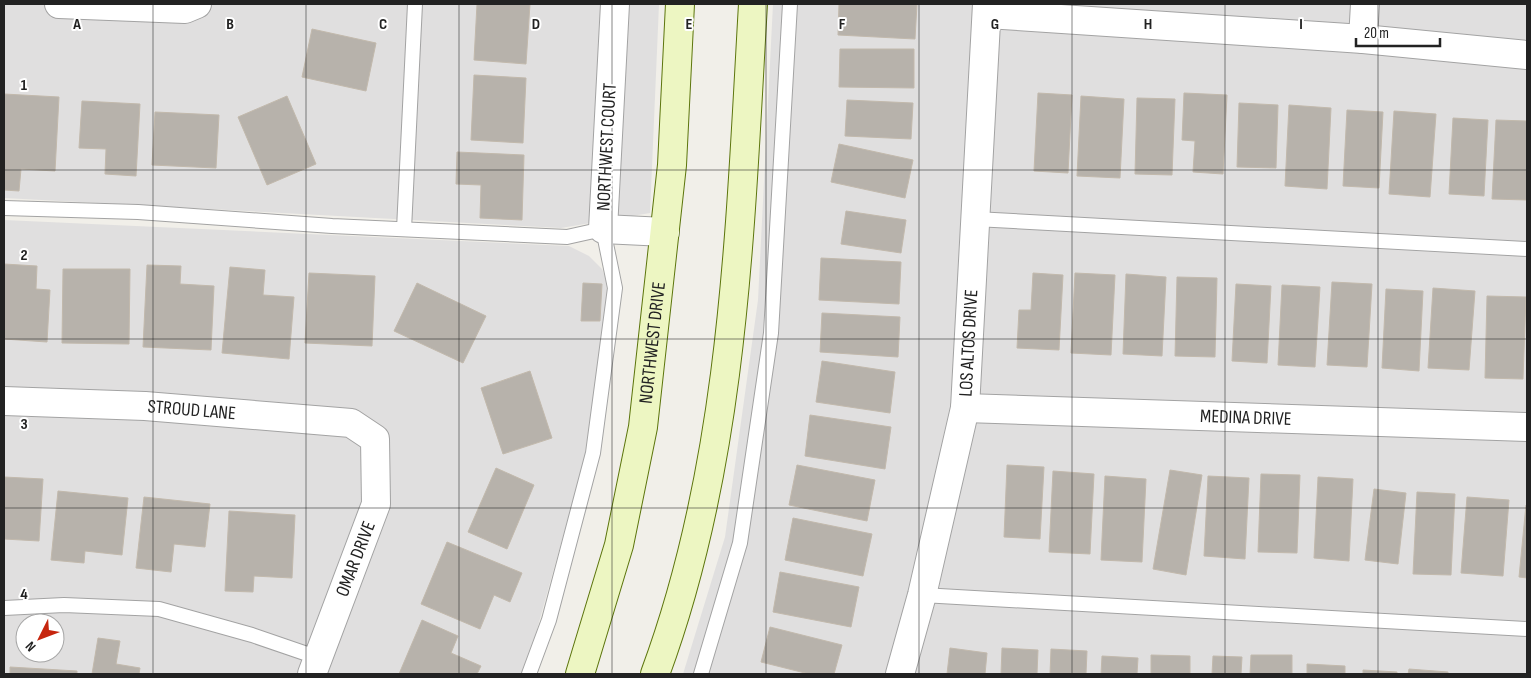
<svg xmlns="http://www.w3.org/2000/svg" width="1531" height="678" viewBox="0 0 1531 678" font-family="'Sofia Sans Condensed',sans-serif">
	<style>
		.residential { fill: #e0dfdf; fill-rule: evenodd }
		.building { fill: #b7b2ab; stroke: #c2b9ac }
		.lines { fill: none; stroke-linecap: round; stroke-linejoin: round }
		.lane-casing { stroke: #a3a3a3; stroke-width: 16 }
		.street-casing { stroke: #a3a3a3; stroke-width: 30 }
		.secondary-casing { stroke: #5c750c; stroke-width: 30 }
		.lane { stroke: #fff; stroke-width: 14 }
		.street { stroke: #fff; stroke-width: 28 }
		.secondary { stroke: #edf6c2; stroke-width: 28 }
		.grid { fill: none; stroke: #222; stroke-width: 1; stroke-opacity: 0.55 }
		.labels { text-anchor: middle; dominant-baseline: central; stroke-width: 4; stroke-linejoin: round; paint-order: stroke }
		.street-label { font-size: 19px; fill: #222; stroke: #fff }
		.grid-label { font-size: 16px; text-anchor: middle; font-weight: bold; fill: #222; stroke: #fff; stroke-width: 4; stroke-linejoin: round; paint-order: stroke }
	</style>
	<rect width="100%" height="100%" fill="#f1efe9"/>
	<!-- residential -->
	<g class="residential">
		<polygon points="4,4 659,4 650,213 561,228 4,198"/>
		<polygon points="773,4 1527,4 1527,674 683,674 725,537 758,300"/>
		<path d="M4,220L569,246L589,256L602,269L609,286L584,461L536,633L521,674H4ZM25,623H55V653H25Z"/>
	</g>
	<!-- building -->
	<g class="building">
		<polygon points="477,4 530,4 526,64 474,60"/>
		<polygon points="839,4 917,4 915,39 838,35"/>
		<polygon points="312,29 376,43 366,91 302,77"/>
		<polygon points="840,49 914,49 914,88 839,87"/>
		<polygon points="474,75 526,78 523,143 471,140"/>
		<polygon points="1038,93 1072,95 1068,173 1034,171"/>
		<polygon points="1184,93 1227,95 1223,174 1193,172 1195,141 1182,140"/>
		<polygon points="4,94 59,97 55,171 21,169 19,191 4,190"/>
		<polygon points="287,96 316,164 267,185 238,117"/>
		<polygon points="1081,96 1124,99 1120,178 1077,176"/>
		<polygon points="1137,98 1175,99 1172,175 1135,174"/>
		<polygon points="847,100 913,103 911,139 845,136"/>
		<polygon points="82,101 140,104 136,176 105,174 106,149 79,148"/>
		<polygon points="1239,103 1278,105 1276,168 1237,167"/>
		<polygon points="1289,105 1331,108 1327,189 1285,186"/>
		<polygon points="1347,110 1383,112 1379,188 1343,186"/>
		<polygon points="1394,111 1436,114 1430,197 1389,194"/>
		<polygon points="155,112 219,115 216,168 152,165"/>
		<polygon points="1453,118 1488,120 1484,196 1449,194"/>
		<polygon points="1496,120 1527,121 1527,200 1492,199"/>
		<polygon points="839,144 913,160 905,198 831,182"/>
		<polygon points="457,152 524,155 522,220 480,218 481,185 456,184"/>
		<polygon points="846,211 906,220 901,253 841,244"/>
		<polygon points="821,258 901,262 899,304 819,300"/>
		<polygon points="4,264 37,266 36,289 50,290 47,342 4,339"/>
		<polygon points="147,265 181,266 180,284 214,286 211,350 143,347"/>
		<polygon points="230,267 265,270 263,295 294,297 289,359 222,353"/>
		<polygon points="63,269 130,269 129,344 62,343"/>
		<polygon points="309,273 375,276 372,346 305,343"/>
		<polygon points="1033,273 1063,275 1059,350 1017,348 1019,310 1031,310"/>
		<polygon points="1075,273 1115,275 1111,355 1071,353"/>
		<polygon points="1126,274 1166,277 1162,356 1123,354"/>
		<polygon points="1177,277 1217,278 1215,357 1175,356"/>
		<polygon points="1332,282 1372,284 1367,367 1327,365"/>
		<polygon points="417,283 486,316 463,363 394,331"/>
		<polygon points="583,283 602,284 600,321 581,321"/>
		<polygon points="1236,284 1271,286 1267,363 1232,361"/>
		<polygon points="1282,285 1320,287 1315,367 1278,365"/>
		<polygon points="1433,288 1475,291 1469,370 1428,368"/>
		<polygon points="1386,289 1423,291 1419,371 1382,368"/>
		<polygon points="1487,296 1526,297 1523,379 1485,378"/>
		<polygon points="822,313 900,317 898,357 820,352"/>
		<polygon points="822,361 895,372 890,413 816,402"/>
		<polygon points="530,371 552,438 503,454 481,388"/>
		<polygon points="810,415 891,427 885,469 805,456"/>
		<polygon points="797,465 875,480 867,521 789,505"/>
		<polygon points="1007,465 1044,467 1040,539 1004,537"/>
		<polygon points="496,468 534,485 507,549 468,532"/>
		<polygon points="1170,470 1202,475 1186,575 1153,569"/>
		<polygon points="1053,471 1094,474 1090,554 1049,552"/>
		<polygon points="1261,474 1300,475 1297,553 1258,552"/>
		<polygon points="1105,476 1146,479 1142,562 1101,560"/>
		<polygon points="1208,476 1249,478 1245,559 1204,556"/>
		<polygon points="4,477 43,479 39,541 4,539"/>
		<polygon points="1318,477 1353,479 1349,561 1314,558"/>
		<polygon points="1374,489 1406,493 1398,564 1365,560"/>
		<polygon points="58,491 128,498 122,555 85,551 84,563 51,560"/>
		<polygon points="1417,492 1455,494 1451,575 1413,574"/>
		<polygon points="144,497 210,504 205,547 174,544 171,572 136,568"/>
		<polygon points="1467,497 1509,500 1503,576 1461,573"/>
		<polygon points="1526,505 1527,505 1527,578 1519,577"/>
		<polygon points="229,511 295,515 292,578 254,576 253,592 225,591"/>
		<polygon points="793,518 872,534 863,576 785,560"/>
		<polygon points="447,542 522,573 510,602 494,595 480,629 421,604"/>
		<polygon points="780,572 859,587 851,627 773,612"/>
		<polygon points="422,620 458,636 451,653 481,666 477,674 399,674"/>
		<polygon points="770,627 842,645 834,674 809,674 761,662"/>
		<polygon points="98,638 120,641 116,664 140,668 139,674 92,674"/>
		<polygon points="950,648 987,653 985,674 947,674"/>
		<polygon points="1002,648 1038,650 1037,674 1001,674"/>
		<polygon points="1051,649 1087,651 1086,674 1050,674"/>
		<polygon points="1151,655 1190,656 1190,674 1151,674"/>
		<polygon points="1251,655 1292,655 1292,674 1250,674"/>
		<polygon points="1102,656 1138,658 1137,674 1101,674"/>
		<polygon points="1213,656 1242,657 1241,674 1212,674"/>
		<polygon points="1307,664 1345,666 1345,674 1307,674"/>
		<polygon points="10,667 77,671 77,674 10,674"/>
		<polygon points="1409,669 1448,672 1448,674 1408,674"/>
		<polygon points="1363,670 1397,672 1397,674 1363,674"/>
	</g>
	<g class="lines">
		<!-- lane casing -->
		<g class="lane-casing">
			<g id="lane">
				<polyline points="4,208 138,212 332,226 567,237 603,229 615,288 593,453 549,620 529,674"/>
				<polyline points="975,219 1527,249"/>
				<polyline points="404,229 415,4"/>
				<polyline points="922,595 1527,629"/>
				<polyline points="4,608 64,605 159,609 252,635 319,658"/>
				<polyline points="701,674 740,543 771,333 790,4"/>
			</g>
		</g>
		<!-- street casing -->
		<g class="street-casing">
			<g id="street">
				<polyline points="59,4 185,9 197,4"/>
				<polyline points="615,4 603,229 665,232"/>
				<polyline points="987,14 1363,39 1527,55"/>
				<polyline points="1363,39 1365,4"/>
				<path id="s1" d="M4,401L145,406L351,423L375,439L376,504L312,674"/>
				<path id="s2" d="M965,408L1527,427"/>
				<path id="s3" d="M900,674L922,595L965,408L987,4"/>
			</g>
		</g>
		<!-- secondary casing -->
		<g class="secondary-casing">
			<g id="secondary">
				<path id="s4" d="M580,674L619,545L643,427L672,165L680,4"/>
				<path d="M655,674C734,461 740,229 753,4"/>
			</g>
		</g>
		<!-- lane -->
		<use href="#lane" class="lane"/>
		<!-- street -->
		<use href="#street" class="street"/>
		<!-- secondary -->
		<use href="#secondary" class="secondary"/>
	</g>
	<!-- grid -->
	<path class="grid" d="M153,4V674M306,4V674M459,4V674M612,4V674M766,4V674M919,4V674M1072,4V674M1225,4V674M1378,4V674M4,170H1527M4,339H1527M4,508H1527"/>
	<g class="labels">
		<!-- street labels -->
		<g class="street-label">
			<text transform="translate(607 147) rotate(-87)">NORTHWEST COURT</text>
			<text stroke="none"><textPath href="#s4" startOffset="340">NORTHWEST DRIVE</textPath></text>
			<text stroke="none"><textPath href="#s3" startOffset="339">LOS ALTOS DRIVE</textPath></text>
			<text stroke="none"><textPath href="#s1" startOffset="188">STROUD LANE</textPath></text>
			<text stroke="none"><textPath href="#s2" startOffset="281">MEDINA DRIVE</textPath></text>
			<text transform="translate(356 559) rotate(-69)">OMAR DRIVE</text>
		</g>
	</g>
	<g class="grid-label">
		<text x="77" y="29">A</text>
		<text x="230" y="29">B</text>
		<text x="383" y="29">C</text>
		<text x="536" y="29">D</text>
		<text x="689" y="29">E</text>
		<text x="842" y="29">F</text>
		<text x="995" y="29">G</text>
		<text x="1148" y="29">H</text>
		<text x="1301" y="29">I</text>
		<text x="24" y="90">1</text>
		<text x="24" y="260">2</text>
		<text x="24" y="429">3</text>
		<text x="24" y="599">4</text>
	</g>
	<!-- border -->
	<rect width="1531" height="678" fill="none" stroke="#222222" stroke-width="10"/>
	<!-- north arrow -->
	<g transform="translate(40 638) rotate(228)"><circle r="24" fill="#ffffff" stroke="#a7a7a7"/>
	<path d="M0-4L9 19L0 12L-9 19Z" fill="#c6250d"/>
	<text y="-8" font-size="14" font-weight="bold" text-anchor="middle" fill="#222222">N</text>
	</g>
	<!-- scale -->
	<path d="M1356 38v8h84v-8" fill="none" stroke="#222222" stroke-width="2.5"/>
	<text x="1364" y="38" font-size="15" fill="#222222" stroke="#ffffff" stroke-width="4" paint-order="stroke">20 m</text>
</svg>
